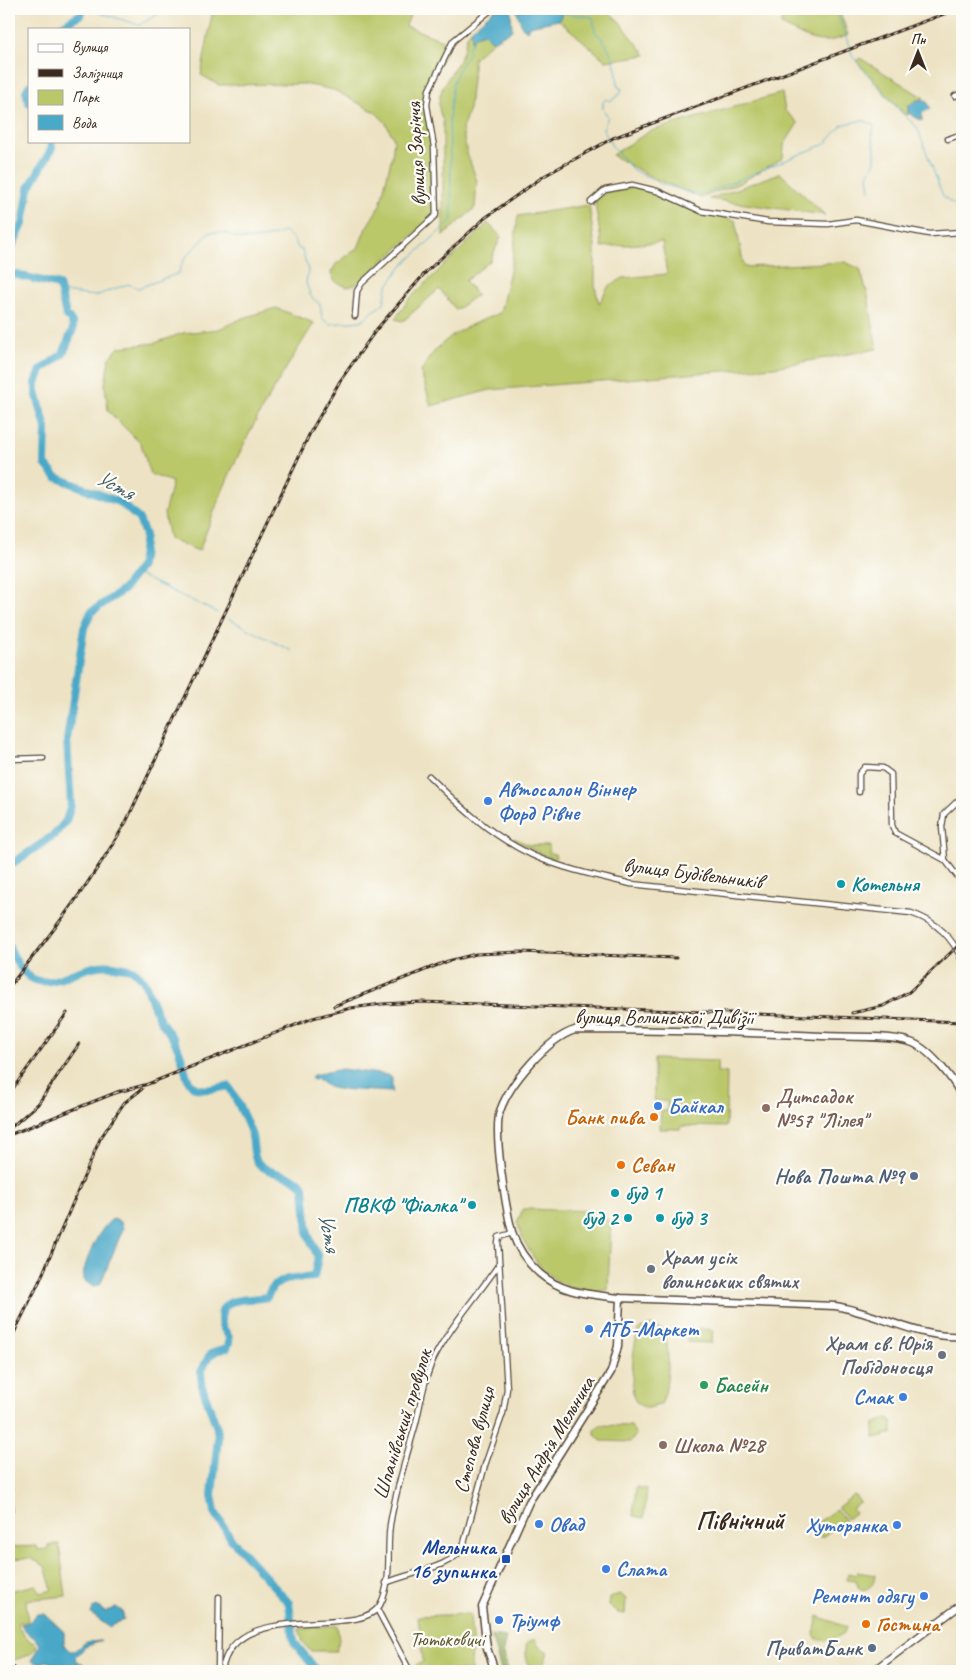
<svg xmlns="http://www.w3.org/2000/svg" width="971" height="1680" viewBox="0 0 971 1680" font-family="Caveat,sans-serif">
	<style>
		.green { fill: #bac86a; stroke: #7a7944 }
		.forest { fill: #93ac5e; stroke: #676b3e }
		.water { fill: #4aa8c8; stroke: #426973 }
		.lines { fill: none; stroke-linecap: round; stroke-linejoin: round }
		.stream { stroke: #4aa8c8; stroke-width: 1 }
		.river { stroke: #4aa8c8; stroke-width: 8 }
		.street-casing { stroke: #564637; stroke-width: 7 }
		.secondary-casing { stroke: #564637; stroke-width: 9 }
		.street { stroke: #fff; stroke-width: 4.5 }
		.secondary { stroke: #fff; stroke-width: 6 }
		.rail-casing { stroke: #3b2a1e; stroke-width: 3 }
		.rail { stroke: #fdfcf7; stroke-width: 1; stroke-dasharray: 4; stroke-linecap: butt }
		.shop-dot { fill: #3f7fe0; stroke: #fdfcf7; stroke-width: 2 }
		.culture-dot { fill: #0f9aa8; stroke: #fdfcf7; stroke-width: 2 }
		.education-dot { fill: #8d6e63; stroke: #fdfcf7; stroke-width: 2 }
		.food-dot { fill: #e8710a; stroke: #fdfcf7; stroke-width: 2 }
		.service-dot { fill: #5c6f8a; stroke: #fdfcf7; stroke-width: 2 }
		.worship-dot { fill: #6b7280; stroke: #fdfcf7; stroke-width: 2 }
		.leisure-dot { fill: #2e9e5b; stroke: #fdfcf7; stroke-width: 2 }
		.transit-dot { fill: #1a4fb4; stroke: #fdfcf7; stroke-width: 2 }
		.labels { text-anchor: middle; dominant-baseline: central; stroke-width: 4.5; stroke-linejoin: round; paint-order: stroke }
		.street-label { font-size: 21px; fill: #3b2a1e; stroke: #fdfcf7 }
		.shop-label { font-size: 21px; font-weight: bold; fill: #366cbe; stroke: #fdfcf7; text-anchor: start }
		.culture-label { font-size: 21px; font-weight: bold; fill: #0d838f; stroke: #fdfcf7; text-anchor: start }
		.education-label { font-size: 21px; font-weight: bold; fill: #785e54; stroke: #fdfcf7; text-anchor: start }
		.food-label { font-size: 21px; font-weight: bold; fill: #c56008; stroke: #fdfcf7; text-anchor: start }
		.service-label { font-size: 21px; font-weight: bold; fill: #4e5e75; stroke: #fdfcf7; text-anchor: end }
		.worship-label { font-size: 21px; font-weight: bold; fill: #5b616d; stroke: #fdfcf7; text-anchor: start }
		.leisure-label { font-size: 21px; font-weight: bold; fill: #27864d; stroke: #fdfcf7; text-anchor: start }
		.transit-label { font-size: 21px; font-weight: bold; fill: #164399; stroke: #fdfcf7; text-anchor: end }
		.park-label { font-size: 21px; fill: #615935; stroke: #fdfcf7 }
		.water-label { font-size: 22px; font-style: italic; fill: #415c62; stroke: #fdfcf7 }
		.district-label { font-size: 26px; font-weight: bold; fill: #3b2a1e; stroke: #fdfcf7 }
	</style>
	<rect width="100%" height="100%" fill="#fdfcf7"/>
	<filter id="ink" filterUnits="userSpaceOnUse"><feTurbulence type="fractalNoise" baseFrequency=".02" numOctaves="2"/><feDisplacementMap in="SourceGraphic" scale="10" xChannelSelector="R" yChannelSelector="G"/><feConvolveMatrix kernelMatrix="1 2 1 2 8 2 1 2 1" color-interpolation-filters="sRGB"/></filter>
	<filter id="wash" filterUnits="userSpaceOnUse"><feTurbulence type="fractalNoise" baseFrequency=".0096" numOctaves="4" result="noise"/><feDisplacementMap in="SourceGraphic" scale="20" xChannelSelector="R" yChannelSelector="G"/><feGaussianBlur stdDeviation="1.12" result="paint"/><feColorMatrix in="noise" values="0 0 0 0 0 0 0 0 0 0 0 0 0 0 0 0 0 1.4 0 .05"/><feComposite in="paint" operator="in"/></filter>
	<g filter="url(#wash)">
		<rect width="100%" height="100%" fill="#ede3c4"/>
		<!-- green -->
		<g class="green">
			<polygon points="213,9 412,9 406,26 450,43 427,89 425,105 432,148 434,214 432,218 359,283 348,287 335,282 331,273 336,264 358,248 366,228 380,205 392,156 394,139 385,122 375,112 334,90 304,84 219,85 201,75"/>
			<polygon points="564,9 605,9 619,21 646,55 606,61 559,20"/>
			<path d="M782,9H839L848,35C819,48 808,38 781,25Z"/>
			<path d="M471,30L472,40L475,36L484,33L493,41L474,58L469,109L462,129L467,153L477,181L475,208L443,236V121C430,94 451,78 461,56C466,46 464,38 471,30Z"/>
			<polygon points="860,58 924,98 908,106 908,115 905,115 856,61"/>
			<polygon points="782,93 785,111 798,123 784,145 783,158 740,183 701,198 651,177 612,155 650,131"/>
			<polygon points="780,173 825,215 709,199"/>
			<path d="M633,187L657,193L700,213L735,220L744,267L845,262L860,269L868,296L877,349L774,367L490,390L431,406L421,372C436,339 468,325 500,313L512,262L518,216L589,205L595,247V286L599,304L608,287L623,278L667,274L662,242L602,247L595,203C603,189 619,189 633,187Z"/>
			<polygon points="488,223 501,237 490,261 465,281 477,295 456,310 439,289 403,321 395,319 409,299"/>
			<path d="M276,308L314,323C290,362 265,401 245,442C227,477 213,514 199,551L169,539L164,514L172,482L150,474L141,444L108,411L105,385L109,359L119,347L155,343L183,333L219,329L243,318Z"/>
			<polygon points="514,838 529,845 549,845 549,853 555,854 556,857 553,859 514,841"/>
			<polygon points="654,1059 718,1061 717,1072 727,1073 726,1127 681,1126 680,1129 660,1129 661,1111 667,1111 667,1101 654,1100"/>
			<path d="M523,1209L596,1211L611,1223L608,1290C559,1298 530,1264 517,1222Z"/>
			<path d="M651,1325L663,1330C671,1341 669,1395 660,1405L648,1408C643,1407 638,1405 635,1400C629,1391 633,1337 640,1329Z"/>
			<polygon points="688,1328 713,1330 712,1343 687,1342"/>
			<polygon points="888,1418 892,1421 892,1434 885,1434 885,1437 874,1437 874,1424"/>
			<polygon points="600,1425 631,1426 636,1435 630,1442 601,1441 595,1434 595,1429"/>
			<polygon points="636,1487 647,1489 644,1518 633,1516"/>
			<polygon points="854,1495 860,1502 852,1509 855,1513 847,1519 838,1507"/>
			<polygon points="836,1509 845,1520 821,1538 813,1526"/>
			<path d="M59,1544L66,1596L26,1600L28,1622H18V1627L27,1639L37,1645C32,1657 21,1658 9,1661V1591L36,1585L41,1593L52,1590L45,1566L30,1558L9,1559V1547L37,1546L38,1550L48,1549V1545Z"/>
			<path d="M857,1572L875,1575C874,1584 872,1587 863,1590L858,1587L856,1580L847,1579L848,1573L856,1575Z"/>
			<polygon points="620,1594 626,1599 625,1614 618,1613 609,1606 610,1597"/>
			<polygon points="470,1614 472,1639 471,1671 416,1671 416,1665 423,1662 418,1616"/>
			<polygon points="818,1616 846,1627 844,1633 830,1641 817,1639 814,1634"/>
			<polygon points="337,1625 339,1640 336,1651 310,1651 303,1642 299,1629"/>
			<path d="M535,1639L538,1646L548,1652L545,1661L536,1671C526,1665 524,1654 527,1643Z"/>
		</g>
		<!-- forest -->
		<polygon class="forest" points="491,1635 506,1637 503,1650 508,1671 501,1671"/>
		<!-- water -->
		<g class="water">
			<polygon points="495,9 511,9 512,30 493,41 484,33 475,36 472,42 471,30"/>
			<polygon points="516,9 564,9 559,20 529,26 527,31 522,27"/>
			<polygon points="917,100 926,100 930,109 922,113 922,121 908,113 908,106"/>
			<polygon points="342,1069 387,1075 392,1078 392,1092 336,1089 328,1087 317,1079 313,1080 311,1078 313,1075"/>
			<path d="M113,1219L121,1222L123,1229L100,1285L93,1286L83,1280C82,1266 100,1225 113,1219Z"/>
			<polygon points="97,1606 105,1612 116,1607 122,1611 124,1619 109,1627 91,1614 93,1608"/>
			<path d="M37,1614H45L64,1632V1645L70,1651H74L86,1642L101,1641L85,1647L76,1657L77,1662L85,1665L82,1669L60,1667L47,1661L40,1664L32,1661L40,1645C37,1637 27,1636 21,1624L28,1623Z"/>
		</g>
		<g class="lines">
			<!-- stream -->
			<g class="stream">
				<polyline points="88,9 139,25 157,15 158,9"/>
				<polyline points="511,9 514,9"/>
				<polyline points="836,9 853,57 901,112 917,127 943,196 953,204 962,204"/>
				<path d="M562,13L593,17L595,32C610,43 618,68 618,87L622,89L619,95L610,101L606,99L603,102V109L608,117L603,129L612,146L633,170L662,184L701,195L825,144L842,125L862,120L874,125L872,137L875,148V162L868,175L870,190"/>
				<path d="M62,292L95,296L128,284L138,288L179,273C184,251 197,250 208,233C229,230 228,237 242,239C255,240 275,237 285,231L294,240L298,248L302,250L308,270L306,283L311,297L320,304L322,318L329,324L361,321L384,303L387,287L400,268L452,220L449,119L453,82L460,66L469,53L468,48L472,42"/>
				<polyline points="135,573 147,579"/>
				<polyline points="149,580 218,613"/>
				<polyline points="229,619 292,651"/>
			</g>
			<!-- river -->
			<g class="river">
				<polyline points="57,29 81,14 84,9"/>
				<polyline points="29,86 26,91 29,103"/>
				<polyline points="9,252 23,224 29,188 52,148 51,141"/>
				<polyline points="9,273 59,285 66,315 72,322 73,329 63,354 41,370 36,383 36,392 46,428 45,464 56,477 121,503 139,519 145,535 141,566 123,590 91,612 84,628 67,740 71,805 66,821 54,835 9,866"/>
				<path d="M9,946C38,1019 72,955 119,967C124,968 131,968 134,971C148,980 150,1000 157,1014C162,1025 172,1035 177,1046C192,1078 179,1098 228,1086C232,1089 248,1125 251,1133C255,1143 251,1154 258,1163C271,1177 294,1172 304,1187L308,1234L318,1257L314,1277L287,1279L273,1286L267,1297C251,1301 221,1294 221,1319C220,1332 235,1334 227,1348L216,1351L209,1356L201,1372L202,1386L217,1428L218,1438L212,1495L215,1512L231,1539L289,1603L294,1642L317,1671"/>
			</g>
		</g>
	</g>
	<g filter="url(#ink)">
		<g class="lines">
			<!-- street casing -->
			<g class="street-casing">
				<g id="street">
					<polyline points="634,9 634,11"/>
					<polyline points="955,96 962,93"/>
					<polyline points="948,139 962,134"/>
					<polyline points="591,202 605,190 632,185 657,191 701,211 768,222 828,224 856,220 929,234 962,232"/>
					<polyline points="355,316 357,291 362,283 436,215 434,147 427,105 429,90 453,41 492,9"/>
					<polyline points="9,759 43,758"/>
					<path d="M429,776C459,806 493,837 532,855C563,869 597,876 631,884L911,913C935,921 953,937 962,961"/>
					<polyline points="859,792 859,774 865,767 883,768 891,774 892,825 895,833 945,860"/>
					<polyline points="961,881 945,860 942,827 944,814 962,797"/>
					<path d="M386,1583C407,1573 453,1568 463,1547L485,1465L503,1413L507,1389L498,1243L499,1237L513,1233"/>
					<polyline points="377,1609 410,1671"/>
					<polyline points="218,1671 219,1597"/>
					<path d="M222,1671C233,1596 360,1641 380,1605C394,1579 385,1546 391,1519C397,1486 407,1455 416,1423C421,1401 425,1374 436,1354C453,1322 479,1294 499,1264"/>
				</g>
			</g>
			<!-- secondary casing -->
			<g class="secondary-casing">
				<g id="secondary">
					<path d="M962,1099C957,1082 928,1047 910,1042C891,1035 844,1037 822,1036C740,1032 658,1030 575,1030C548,1038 509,1084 500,1111C493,1133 506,1208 512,1232C517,1247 527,1262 539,1273C563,1294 590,1294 620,1298L835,1306C878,1313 918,1339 962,1336"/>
					<polyline points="9,1667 13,1671"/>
					<polyline points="495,1671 487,1648 482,1607 529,1502 611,1372 618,1346 620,1298"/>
					<polyline points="873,1671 962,1604"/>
				</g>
			</g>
			<!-- street -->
			<use href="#street" class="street"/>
			<!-- secondary -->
			<use href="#secondary" class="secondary"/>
			<!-- rail casing -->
			<g class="rail-casing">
				<g id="rail">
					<path d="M9,987C51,934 92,881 126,822L310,433L340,381L376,330L426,272L485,218L544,176L613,138L957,9"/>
					<polyline points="334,1006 448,961 476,954 520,952 676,958"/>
					<polyline points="852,1013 883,1006 909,992 962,942"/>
					<polyline points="115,1093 148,1084 313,1018 351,1008 382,1004 421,1002 624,1009 962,1022"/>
					<polyline points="9,1094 67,1013"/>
					<polyline points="9,1129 38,1104 79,1044"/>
					<polyline points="9,1135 120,1091"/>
					<polyline points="9,1343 40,1280 100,1139 124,1103 142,1089"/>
					<polyline points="9,1448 13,1509"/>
				</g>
			</g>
			<!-- rail -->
			<use href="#rail" class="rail"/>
		</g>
	</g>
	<!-- markers -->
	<g class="shop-dot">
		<circle cx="488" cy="801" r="5"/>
		<circle cx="658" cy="1106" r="5"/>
		<circle cx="589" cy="1329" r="5"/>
		<circle cx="903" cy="1397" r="5"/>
		<circle cx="539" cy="1524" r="5"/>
		<circle cx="897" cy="1525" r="5"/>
		<circle cx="606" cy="1569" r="5"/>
		<circle cx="924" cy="1596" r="5"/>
		<circle cx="499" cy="1620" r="5"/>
	</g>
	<g class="culture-dot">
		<circle cx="841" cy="884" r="5"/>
		<circle cx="615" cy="1193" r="5"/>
		<circle cx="472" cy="1205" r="5"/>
		<circle cx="628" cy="1218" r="5"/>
		<circle cx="660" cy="1218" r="5"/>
	</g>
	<g class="education-dot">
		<circle cx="766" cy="1108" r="5"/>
		<circle cx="663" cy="1445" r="5"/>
	</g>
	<g class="food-dot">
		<circle cx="654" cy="1117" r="5"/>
		<circle cx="621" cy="1165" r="5"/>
		<circle cx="866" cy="1624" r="5"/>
	</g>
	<g class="service-dot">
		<circle cx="914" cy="1176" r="5"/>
		<circle cx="872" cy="1648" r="5"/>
	</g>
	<g class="worship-dot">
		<circle cx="651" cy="1269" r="5"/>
		<circle cx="942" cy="1355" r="5"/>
	</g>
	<circle class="leisure-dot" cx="704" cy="1385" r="5"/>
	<rect class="transit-dot" x="501" y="1554" width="10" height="10" rx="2.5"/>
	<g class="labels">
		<!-- street labels -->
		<g class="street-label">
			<text transform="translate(416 154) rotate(-93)">вулиця Заріччя</text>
			<text transform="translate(693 873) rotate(7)">вулиця Будівельників</text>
			<text x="664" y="1017">вулиця Волинської Дивізії</text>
			<text transform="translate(402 1424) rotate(-73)">Шпанівський провулок</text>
			<text transform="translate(474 1440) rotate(-75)">Степова вулиця</text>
			<text transform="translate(546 1450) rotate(-59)">вулиця Андрія Мельника</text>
		</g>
		<!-- shop labels -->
		<g class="shop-label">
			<text x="498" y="789">Автосалон Віннер<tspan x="498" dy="24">Форд Рівне</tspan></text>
			<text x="668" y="1106">Байкал</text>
			<text x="599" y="1329">АТБ-Маркет</text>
			<text x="893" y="1397" text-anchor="end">Смак</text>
			<text x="549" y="1524">Овад</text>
			<text x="887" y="1525" text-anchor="end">Хуторянка</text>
			<text x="616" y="1569">Слата</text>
			<text x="914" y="1596" text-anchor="end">Ремонт одягу</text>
			<text x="509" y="1620">Тріумф</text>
		</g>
		<!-- culture labels -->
		<g class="culture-label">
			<text x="851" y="884">Котельня</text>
			<text x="625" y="1193">буд 1</text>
			<text x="462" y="1205" text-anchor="end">ПВКФ "Фіалка"</text>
			<text x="618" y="1218" text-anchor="end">буд 2</text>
			<text x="670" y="1218">буд 3</text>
		</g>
		<!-- education labels -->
		<g class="education-label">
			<text x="776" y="1096">Дитсадок<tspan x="776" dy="24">№57 "Лілея"</tspan></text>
			<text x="673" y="1445">Школа №28</text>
		</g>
		<!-- food labels -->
		<g class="food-label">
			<text x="644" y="1117" text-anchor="end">Банк пива</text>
			<text x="631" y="1165">Севан</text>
			<text x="876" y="1624">Гостина</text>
		</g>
		<!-- service labels -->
		<g class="service-label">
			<text x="904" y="1176">Нова Пошта №9</text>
			<text x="862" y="1648">ПриватБанк</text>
		</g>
		<!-- worship labels -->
		<g class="worship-label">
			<text x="661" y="1257">Храм усіх<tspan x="661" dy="24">волинських святих</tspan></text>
			<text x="932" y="1343" text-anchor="end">Храм св. Юрія<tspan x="932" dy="24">Побідоносця</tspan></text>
		</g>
		<!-- leisure labels -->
		<g class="leisure-label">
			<text x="714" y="1385">Басейн</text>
		</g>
		<!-- transit labels -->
		<g class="transit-label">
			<text x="496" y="1547">Мельника<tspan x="496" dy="24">16 зупинка</tspan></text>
		</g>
		<!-- park labels -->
		<g class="park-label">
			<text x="447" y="1639">Тютьковичі</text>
		</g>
		<!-- water labels -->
		<g class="water-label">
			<text transform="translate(115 485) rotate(28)">Устя</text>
			<text transform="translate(329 1232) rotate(79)">Устя</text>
		</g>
		<!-- district labels -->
		<g class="district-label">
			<text x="740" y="1520">Північний</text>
		</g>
	</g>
	<!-- margin -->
	<rect width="971" height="1680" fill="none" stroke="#fdfcf7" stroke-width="30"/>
	<!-- legend -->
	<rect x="28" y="28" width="162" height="115" fill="#fdfcf7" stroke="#afa8a0"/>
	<rect x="38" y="44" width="25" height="8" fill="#ffffff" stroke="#afa8a0"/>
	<text x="72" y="52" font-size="15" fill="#3b2a1e">Вулиця</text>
	<rect x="38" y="69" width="25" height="8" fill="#3b2a1e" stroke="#afa8a0"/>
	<text x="72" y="78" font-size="15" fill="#3b2a1e">Залізниця</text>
	<rect x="38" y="90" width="25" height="15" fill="#bac86a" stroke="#afa8a0"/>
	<text x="72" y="102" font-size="15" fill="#3b2a1e">Парк</text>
	<rect x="38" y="115" width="25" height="15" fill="#4aa8c8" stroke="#afa8a0"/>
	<text x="72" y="128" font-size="15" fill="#3b2a1e">Вода</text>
	<!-- north arrow -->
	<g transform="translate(918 52)" stroke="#fdfcf7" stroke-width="4" paint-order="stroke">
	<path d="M0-4L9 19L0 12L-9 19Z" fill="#3b2a1e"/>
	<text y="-8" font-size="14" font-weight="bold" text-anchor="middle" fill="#3b2a1e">Пн</text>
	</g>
</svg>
